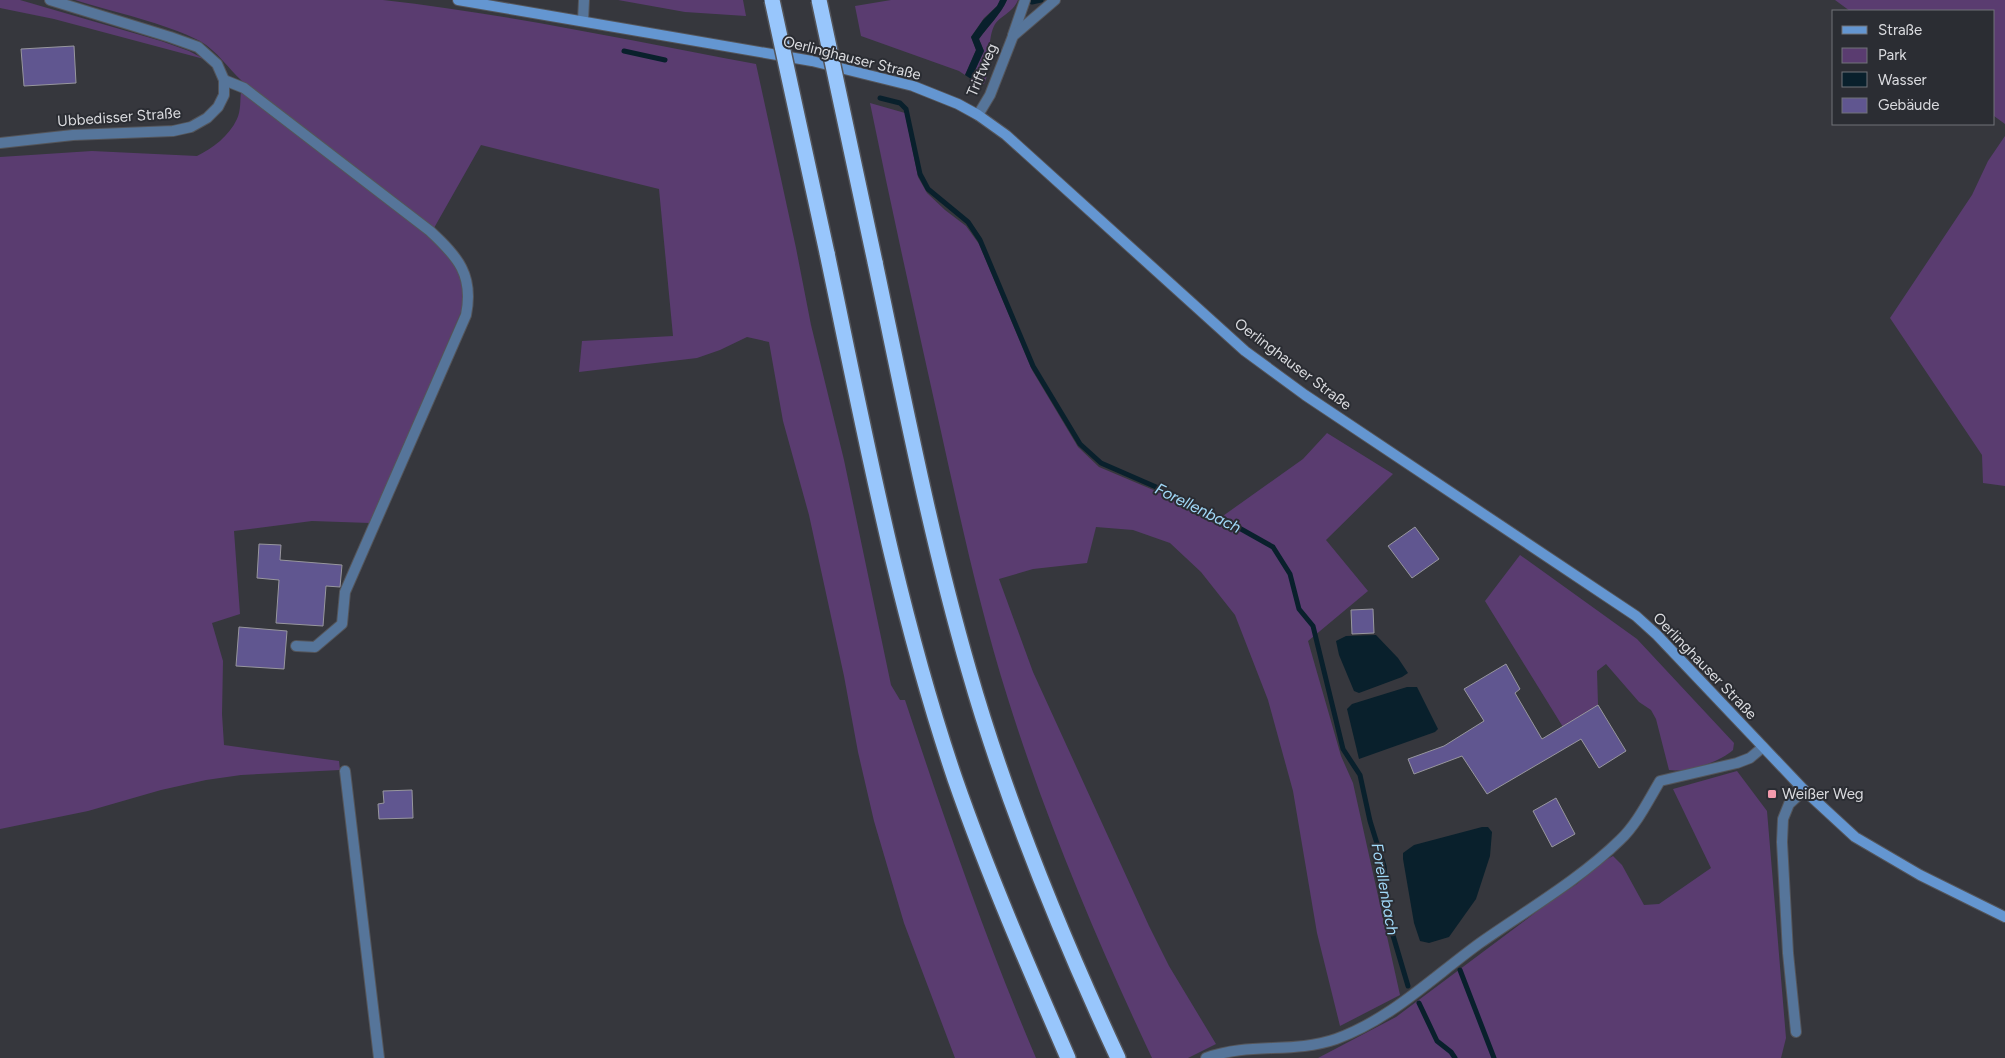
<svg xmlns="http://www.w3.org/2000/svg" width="2005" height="1058" viewBox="0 0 2005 1058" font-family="Figtree,sans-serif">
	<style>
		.green { fill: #5a3c70 }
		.water { fill: #09202c }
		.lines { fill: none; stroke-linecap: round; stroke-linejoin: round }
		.stream { stroke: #09202c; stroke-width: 5 }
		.building { fill: #605690; stroke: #98979e }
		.lane-casing { stroke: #54555a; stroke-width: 12 }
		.street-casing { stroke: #54555a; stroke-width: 12 }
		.secondary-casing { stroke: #54555a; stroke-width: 12 }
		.highway-casing { stroke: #54555a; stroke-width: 18 }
		.lane { stroke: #56759a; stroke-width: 10 }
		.street { stroke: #56759a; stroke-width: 10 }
		.secondary { stroke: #6496d1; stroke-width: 10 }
		.highway { stroke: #98c6fc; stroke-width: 15 }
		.highway-bridge-casing { stroke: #54555a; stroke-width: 18; stroke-linecap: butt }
		.highway-bridge { stroke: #98c6fc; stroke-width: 15 }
		.poi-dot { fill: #f39aac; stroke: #2b2d33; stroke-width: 2 }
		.labels { text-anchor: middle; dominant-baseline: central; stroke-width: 4; stroke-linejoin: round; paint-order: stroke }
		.street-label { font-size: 15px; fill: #dadbdf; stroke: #2b2d33 }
		.poi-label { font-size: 15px; fill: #dadbdf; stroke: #2b2d33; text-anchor: start }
		.water-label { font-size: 16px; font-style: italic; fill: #a1d9f9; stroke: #2b2d33 }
	</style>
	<rect width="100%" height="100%" fill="#36373d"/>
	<!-- green -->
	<g class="green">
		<polygon points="0,0 20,0 161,41 189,51 204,59 54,19 0,8"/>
		<path d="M75,0H383C508,14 632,41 756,64L796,248L811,325L844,460L891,685L900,700H905C945,821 986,941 1036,1058H955L904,923L874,821L858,752L844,676L809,515L783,421L769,342L747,337L720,350L697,358L579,372L582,341L673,336L659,189L481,145L434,228L242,81C228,68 217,51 200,41C165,23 113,12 75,0Z"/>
		<polygon points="618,0 743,0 746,16 685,12"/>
		<polygon points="891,0 1000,0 997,6 984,18 971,37 976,50 965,75 959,71 861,36 855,6"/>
		<path d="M1007,0H1018C1012,14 1000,15 994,26C986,43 992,69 984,84L980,85L971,79L984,51L979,39C988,26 1001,14 1007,0Z"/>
		<polygon points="1835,0 2005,0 2005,124 1994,116 1994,11 1850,11"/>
		<path d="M241,91L433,238C452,260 470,281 461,312L370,523L312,521L234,531L240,614L212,623L223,661L222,714L224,745L339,761L340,770L241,775L206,780L161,790L88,811L0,829V157L92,151L197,156C213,148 229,136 237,119C241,111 240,100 241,91Z"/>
		<path d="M870,103L905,113L918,177L927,193L945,210L966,226L979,244L1032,370L1078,447L1099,467L1177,500L1213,523L1303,459L1327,433L1393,474L1326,540L1368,591L1308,641L1341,756L1353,783L1400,995L1340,1026L1317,933L1293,791L1268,700L1235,615L1201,572L1170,543L1133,530L1096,527L1087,563L1033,569L999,579L1033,672L1149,926L1169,966L1216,1044L1188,1058H1152C1097,941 1047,823 1008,699C980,610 960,518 940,427C916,319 892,211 870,103Z"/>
		<polygon points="2005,136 2005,486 1983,483 1982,455 1890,318 1972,195 1988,161"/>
		<path d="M1520,555L1637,639L1734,743L1733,750C1720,762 1687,773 1669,770L1656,719L1651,710L1639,702L1606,664L1597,671L1598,705L1563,727L1485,601Z"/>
		<polygon points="1737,771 1767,811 1786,1038 1781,1058 1318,1058 1396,1017 1547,904 1577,884 1602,862 1613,856 1622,865 1644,905 1659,904 1711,868 1673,789"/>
	</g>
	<!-- water -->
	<g class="water">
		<path d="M1000,0H1007C1001,14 988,26 979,39L984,51L971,79L965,75L976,50L971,37L983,20L997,6Z"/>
		<polygon points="1376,635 1398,658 1408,673 1402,677 1359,693 1354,691 1339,655 1336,641 1346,636"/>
		<polygon points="1407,687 1417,687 1438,729 1435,732 1359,759 1347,709 1352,704"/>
		<polygon points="1482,827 1488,827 1492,832 1490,856 1476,899 1449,937 1429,943 1420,941 1414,923 1403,859 1403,853 1414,845"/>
	</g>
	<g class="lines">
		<!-- stream -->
		<g class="stream">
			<polyline points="1032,2 1041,0"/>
			<polyline points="624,51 665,60"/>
			<polyline points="880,98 900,103 906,109 920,174 928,189 968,222 980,240 1033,366 1080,444 1101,463 1179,497 1215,520 1225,520 1273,547 1290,574 1299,609 1313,626 1343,749 1360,775 1370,821 1384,866 1389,922 1408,986"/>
			<polyline points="1460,970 1494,1058"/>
			<polyline points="1419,1003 1437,1041 1451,1052 1455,1058"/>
		</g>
	</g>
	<!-- building -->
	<g class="building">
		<polygon points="74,46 76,83 24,86 21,49"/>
		<polygon points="1415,527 1439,559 1412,578 1388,546"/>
		<polygon points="259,544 281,545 280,560 342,565 340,587 326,586 323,626 276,623 279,580 257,578"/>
		<polygon points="1373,609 1374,633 1352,634 1351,610"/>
		<polygon points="239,627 287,631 284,669 236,666"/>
		<polygon points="1506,664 1520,689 1515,693 1542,739 1598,705 1626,751 1599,768 1581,739 1487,794 1462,756 1414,774 1408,759 1444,746 1484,721 1464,689"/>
		<polygon points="412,790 413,818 379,819 378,804 384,803 383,791"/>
		<polygon points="1556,798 1575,834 1552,847 1533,811"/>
	</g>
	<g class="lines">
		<!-- lane casing -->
		<g class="lane-casing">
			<g id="lane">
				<polyline points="583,21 584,0"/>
				<path d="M224,80L244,88L430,231C458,257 474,275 466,315L345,592L342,624L315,647L296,646"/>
				<polyline points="345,771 379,1058"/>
				<polyline points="1796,1032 1788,953 1782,842 1783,819 1789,804 1804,790"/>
				<path d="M1206,1058C1250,1042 1293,1054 1336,1039C1391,1019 1433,977 1480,943C1527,910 1579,880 1620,840C1637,824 1648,801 1660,781L1737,763L1750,758L1763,747"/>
			</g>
		</g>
		<!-- street casing -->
		<g class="street-casing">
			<g id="street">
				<polyline points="1013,35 1025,0"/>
				<polyline points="978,115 990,95 1013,36 1055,0"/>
				<polyline points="0,143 73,135 173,131 191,127 207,118 218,107 224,95 224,80 217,64 198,47 170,37 50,0"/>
			</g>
		</g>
		<!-- secondary casing -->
		<g class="secondary-casing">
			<polyline id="secondary" points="458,0 812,61 913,86 958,104 978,115 1006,135 1245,351 1305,395 1636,616 1657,635 1804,790 1855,837 1920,875 2005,917"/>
		</g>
		<!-- highway casing -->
		<g class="highway-casing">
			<g id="highway">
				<path d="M827,253C864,429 897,608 955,779C988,874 1028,966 1068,1058"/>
				<path d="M875,262C904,399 930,536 969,671C1007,804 1060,933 1118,1058"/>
			</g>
		</g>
		<!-- lane -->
		<use href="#lane" class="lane"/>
		<!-- street -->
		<use href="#street" class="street"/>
		<!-- secondary -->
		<use href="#secondary" class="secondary"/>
		<!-- highway -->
		<use href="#highway" class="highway"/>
		<!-- highway-bridge casing -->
		<g class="highway-bridge-casing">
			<g id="highway-bridge">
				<polyline points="772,0 827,253"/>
				<polyline points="819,0 875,262"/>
			</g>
		</g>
		<!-- highway-bridge -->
		<use href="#highway-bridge" class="highway-bridge"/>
	</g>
	<!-- markers -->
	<rect class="poi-dot" x="1767" y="789" width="10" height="10" rx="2.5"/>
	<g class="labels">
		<!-- street labels -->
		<g class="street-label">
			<text transform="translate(852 58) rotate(14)">Oerlinghauser Straße</text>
			<text transform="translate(982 70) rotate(-67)">Triftweg</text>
			<text transform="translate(119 117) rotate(-4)">Ubbedisser Straße</text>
			<text transform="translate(1293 364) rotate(37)">Oerlinghauser Straße</text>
			<text transform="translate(1705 666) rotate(46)">Oerlinghauser Straße</text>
		</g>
		<!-- poi labels -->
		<g class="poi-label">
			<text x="1782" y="794">Weißer Weg</text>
		</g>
		<!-- water labels -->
		<g class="water-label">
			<text transform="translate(1198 508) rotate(26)">Forellenbach</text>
			<text transform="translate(1385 889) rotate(80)">Forellenbach</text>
		</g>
	</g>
	<!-- legend -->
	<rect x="1832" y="10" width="162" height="115" fill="#2b2d33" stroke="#717378"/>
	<rect x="1842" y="26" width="25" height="8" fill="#6496d1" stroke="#717378"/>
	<text x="1878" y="35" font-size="15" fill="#dadbdf">Straße</text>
	<rect x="1842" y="48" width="25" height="15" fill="#5a3c70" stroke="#717378"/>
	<text x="1878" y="60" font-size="15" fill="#dadbdf">Park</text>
	<rect x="1842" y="72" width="25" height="15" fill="#09202c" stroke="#717378"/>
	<text x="1878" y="85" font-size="15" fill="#dadbdf">Wasser</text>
	<rect x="1842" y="98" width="25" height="15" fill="#605690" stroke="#717378"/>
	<text x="1878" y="110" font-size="15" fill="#dadbdf">Gebäude</text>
</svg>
